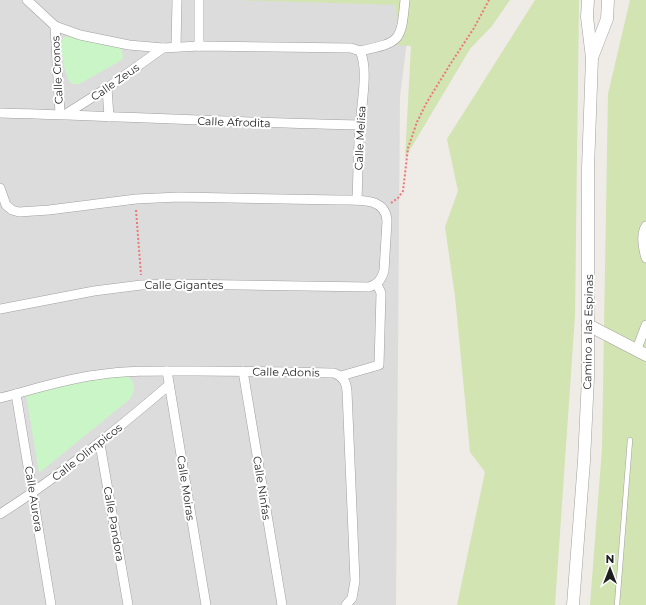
<svg xmlns="http://www.w3.org/2000/svg" width="646" height="605" viewBox="0 0 646 605" font-family="Montserrat,sans-serif">
	<style>
		.residential { fill: #dddcdc }
		.grass { fill: #d1e4b1 }
		.park { fill: #caf5c7 }
		.lines { fill: none; stroke-linecap: round; stroke-linejoin: round }
		.service-casing { stroke: #a0a0a0; stroke-width: 5.5 }
		.minor-casing { stroke: #a0a0a0; stroke-width: 10 }
		.tertiary-casing { stroke: #a0a0a0; stroke-width: 13 }
		.path { stroke: #ed787c; stroke-width: 2; stroke-dasharray: 2 2; stroke-linecap: butt }
		.service { stroke: #fff; stroke-width: 4.5 }
		.minor { stroke: #fff; stroke-width: 9 }
		.tertiary { stroke: #fff; stroke-width: 12 }
		.labels { text-anchor: middle; dominant-baseline: central; stroke-width: 4; stroke-linejoin: round; paint-order: stroke }
		.street-label { font-size: 11px; fill: #1f1f1f; stroke: #fff }
	</style>
	<rect width="100%" height="100%" fill="#efebe6"/>
	<!-- residential -->
	<polygon class="residential" points="0,0 412,0 400,97 396,605 0,605"/>
	<!-- grass -->
	<g class="grass">
		<polygon points="236,0 510,0 492,26 470,49 405,158 411,46 398,45 396,5"/>
		<polygon points="535,0 579,0 575,315 555,605 457,605 485,472 470,452 455,296 445,227 458,191 447,139"/>
		<polygon points="630,0 646,0 646,605 590,605 602,449 608,94"/>
	</g>
	<!-- park -->
	<g class="park">
		<path d="M69,36L100,44L118,47L122,49L123,58L120,61L79,84H72C64,77 60,48 63,38Z"/>
		<path d="M121,376L129,377C136,384 135,391 130,399L39,473L26,394L94,379Z"/>
	</g>
	<g class="lines">
		<!-- service casing -->
		<g class="service-casing">
			<polyline id="service" points="617,605 630,440"/>
		</g>
		<!-- minor casing -->
		<g class="minor-casing">
			<g id="minor">
				<path d="M27,0L55,26L80,35L129,45L163,48L199,46L351,48L360,51C369,69 361,106 360,127C358,151 358,176 357,200"/>
				<polyline points="55,26 60,114"/>
				<polyline points="199,46 199,0"/>
				<polyline points="176,47 177,0"/>
				<path d="M360,51C401,42 401,42 405,0"/>
				<polyline points="107,88 109,117"/>
				<path d="M0,113C120,116 240,123 360,125"/>
				<polyline points="66,114 107,88 163,48"/>
				<path d="M0,188L6,205L12,210L19,212L49,210L136,199L179,197L339,200C358,200 386,197 387,221L384,271C381,280 378,284 369,287L177,284L141,285L94,291L0,309"/>
				<path d="M646,226C640,235 643,248 646,258"/>
				<polyline points="637,349 646,325"/>
				<polyline points="167,371 206,605"/>
				<polyline points="243,371 282,605"/>
				<polyline points="341,376 379,365 381,293 377,284"/>
				<polyline points="16,394 51,605"/>
				<path d="M0,398C32,390 64,379 97,375C130,370 164,371 197,371C243,371 288,372 334,373C343,377 346,381 347,391L355,581L352,598L346,605"/>
				<polyline points="100,444 128,605"/>
				<path d="M0,514C60,476 115,431 169,385"/>
			</g>
		</g>
		<!-- tertiary casing -->
		<g class="tertiary-casing">
			<g id="tertiary">
				<polyline points="593,55 607,19 608,0"/>
				<polyline points="588,325 646,355"/>
				<polyline points="573,605 584,461 588,377 588,168 592,58 587,17 588,0"/>
			</g>
		</g>
		<!-- path -->
		<g class="path">
			<polyline points="391,203 398,198 403,191 408,148 417,122 427,102 451,63 474,28 489,0"/>
			<polyline points="136,210 141,275"/>
		</g>
		<!-- service -->
		<use href="#service" class="service"/>
		<!-- minor -->
		<use href="#minor" class="minor"/>
		<!-- tertiary -->
		<use href="#tertiary" class="tertiary"/>
	</g>
	<g class="labels">
		<!-- street labels -->
		<g class="street-label">
			<text transform="translate(57 70) rotate(-93)">Calle Cronos</text>
			<text transform="translate(115 82) rotate(-35)">Calle Zeus</text>
			<text transform="translate(234 122) rotate(2)">Calle Afrodita</text>
			<text transform="translate(360 138) rotate(-87)">Calle Melisa</text>
			<text x="184" y="285">Calle Gigantes</text>
			<text transform="translate(588 332) rotate(-89)">Camino a las Espinas</text>
			<text transform="translate(286 372) rotate(1)">Calle Adonis</text>
			<text transform="translate(87 452) rotate(-38)">Calle Olímpicos</text>
			<text transform="translate(186 488) rotate(81)">Calle Moiras</text>
			<text transform="translate(262 488) rotate(81)">Calle Ninfas</text>
			<text transform="translate(34 499) rotate(81)">Calle Aurora</text>
			<text transform="translate(114 524) rotate(80)">Calle Pandora</text>
		</g>
	</g>
	<!-- north arrow -->
	<g transform="translate(610 569)" stroke="#ffffff" stroke-width="3" paint-order="stroke">
	<path d="M0-3L7 15L0 10L-7 15Z" fill="#1f1f1f"/>
	<text y="-6" font-size="11" font-weight="bold" text-anchor="middle" fill="#1f1f1f">N</text>
	</g>
</svg>
